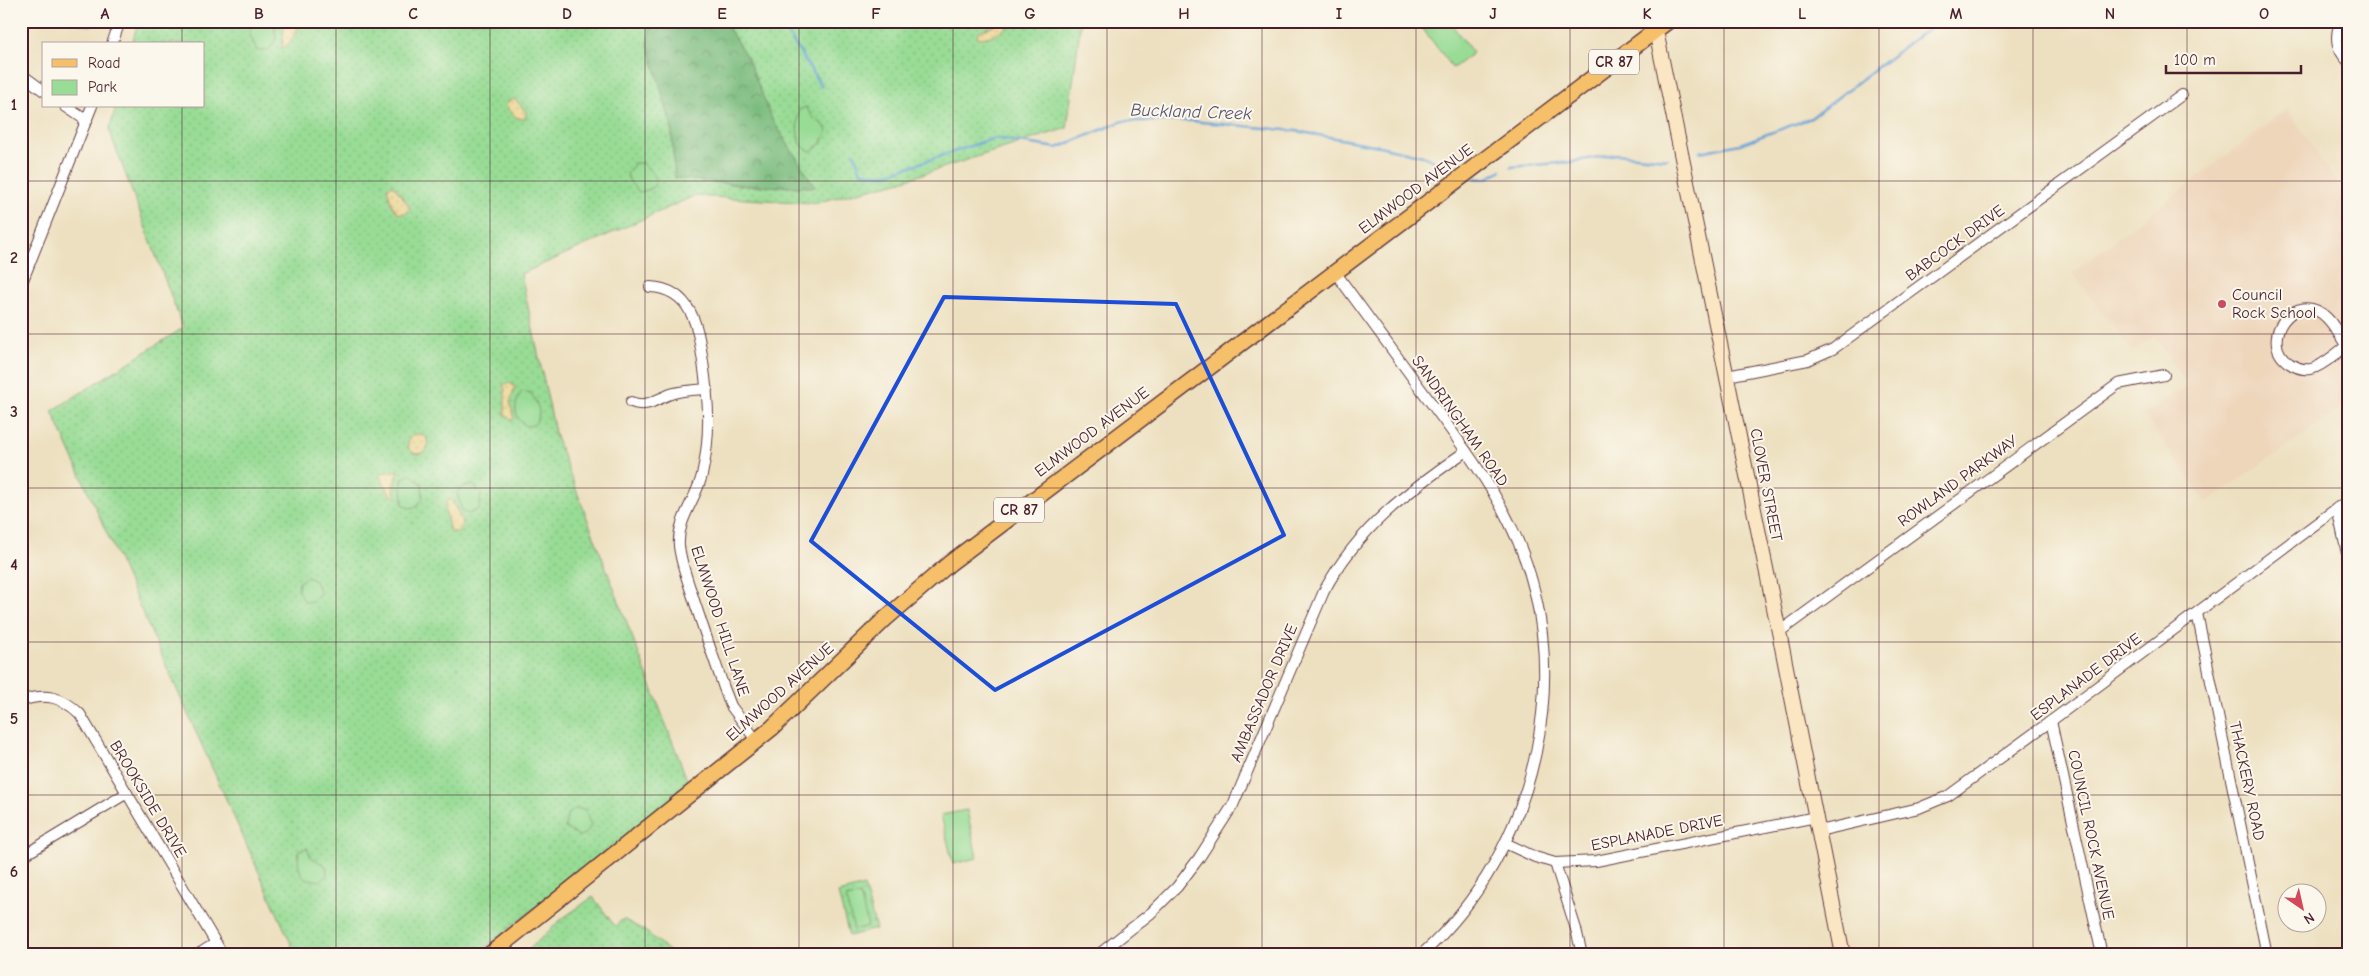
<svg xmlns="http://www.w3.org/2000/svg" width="2369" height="976" viewBox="0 0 2369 976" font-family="'Comic Neue',sans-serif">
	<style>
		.built { fill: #eed6bb }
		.green { fill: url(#green-dots); stroke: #717e60 }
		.forest { fill: url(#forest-crowns); stroke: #626e54 }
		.sand { fill: url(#sand-dots); stroke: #9c7c64 }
		.pitch { fill: #98dc95; stroke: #717e60 }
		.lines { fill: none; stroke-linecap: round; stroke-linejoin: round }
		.stream { stroke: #63a0d5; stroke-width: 2.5 }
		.minor-casing { stroke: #623c41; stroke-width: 12 }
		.secondary-casing { stroke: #623c41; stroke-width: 16 }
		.primary-casing { stroke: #623c41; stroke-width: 18 }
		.minor { stroke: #fff; stroke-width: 10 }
		.secondary { stroke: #fbe6c4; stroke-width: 14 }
		.primary { stroke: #f6c06b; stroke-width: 15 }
		.marked { fill: none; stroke: #1d4ed8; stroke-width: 4; stroke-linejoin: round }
		.grid { fill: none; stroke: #4a1f2b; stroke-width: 1; stroke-opacity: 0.55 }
		.poi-dot { fill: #d1495b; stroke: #fbf7ec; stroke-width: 2 }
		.labels { text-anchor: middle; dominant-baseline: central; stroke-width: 4; stroke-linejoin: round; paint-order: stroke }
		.shield { fill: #fbf7ec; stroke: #7f6065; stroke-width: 1 }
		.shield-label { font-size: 15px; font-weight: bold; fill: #4a1f2b }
		.street-label { font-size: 16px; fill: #4a1f2b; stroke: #fbf7ec }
		.poi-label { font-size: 16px; fill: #4a1f2b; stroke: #fbf7ec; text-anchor: start }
		.water-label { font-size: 18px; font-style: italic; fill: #54536f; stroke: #fbf7ec }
		.neatline { fill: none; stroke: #4a1f2b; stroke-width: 2 }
		.grid-label { font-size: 16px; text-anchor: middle; font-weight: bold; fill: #4a1f2b }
	</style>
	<defs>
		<pattern id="green-dots" width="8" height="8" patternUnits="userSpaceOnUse" patternTransform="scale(1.25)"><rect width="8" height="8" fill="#98dc95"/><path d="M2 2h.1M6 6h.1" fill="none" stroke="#84bc81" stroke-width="1.8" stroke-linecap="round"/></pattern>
		<pattern id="forest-crowns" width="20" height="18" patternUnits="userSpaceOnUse" patternTransform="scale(1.25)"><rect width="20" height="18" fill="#7abc7e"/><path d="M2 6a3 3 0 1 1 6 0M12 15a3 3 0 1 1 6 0" fill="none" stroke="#669867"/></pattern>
		<pattern id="sand-dots" width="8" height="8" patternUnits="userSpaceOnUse" patternTransform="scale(1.25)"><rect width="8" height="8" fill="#eeda9e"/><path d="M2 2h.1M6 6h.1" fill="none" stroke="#cebb88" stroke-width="1.8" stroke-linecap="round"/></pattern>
	</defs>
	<rect width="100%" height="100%" fill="#fbf7ec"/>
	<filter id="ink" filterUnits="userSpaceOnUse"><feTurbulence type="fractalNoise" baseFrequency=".02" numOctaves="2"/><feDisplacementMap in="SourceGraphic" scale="10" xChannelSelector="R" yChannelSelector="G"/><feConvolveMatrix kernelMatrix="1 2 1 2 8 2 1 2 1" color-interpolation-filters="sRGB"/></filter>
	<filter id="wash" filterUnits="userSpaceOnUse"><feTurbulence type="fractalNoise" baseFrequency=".0096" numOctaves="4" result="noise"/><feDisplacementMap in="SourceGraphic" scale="20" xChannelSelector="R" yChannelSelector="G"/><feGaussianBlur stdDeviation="1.12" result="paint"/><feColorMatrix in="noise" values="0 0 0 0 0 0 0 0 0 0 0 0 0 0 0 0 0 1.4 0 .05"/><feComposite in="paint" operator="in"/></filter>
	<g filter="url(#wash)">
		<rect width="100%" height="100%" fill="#ede0c0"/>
		<!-- built -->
		<polygon class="built" points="2287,109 2348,200 2348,404 2206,503 2144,415 2188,385 2154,336 2132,351 2072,273"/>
		<!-- green -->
		<g class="green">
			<polygon points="138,21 1081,21 1067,128 898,182 815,203 694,196 521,274 556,437 689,785 476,955 296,955 52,411 183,328 109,130 116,106 204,106 204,44 132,44"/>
			<polygon points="864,886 876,929 849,936 838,893"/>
			<polygon points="593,897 615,926 623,919 645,931 674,955 523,955 563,918"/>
		</g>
		<!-- forest -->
		<polygon class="forest" points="651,21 724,21 748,59 772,119 815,187 748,186 675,178 671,124 648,44"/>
		<!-- sand -->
		<g class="sand">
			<polygon points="282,21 301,23 290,42 282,49 284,29"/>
			<path d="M999,21H1007L1009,24C1004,32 986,40 977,37L978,32L996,25Z"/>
			<polygon points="515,99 526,112 525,119 517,118 506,107 508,101"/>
			<polygon points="393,185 410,207 408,212 403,214 398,213 392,205 387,188"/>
			<polygon points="510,383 515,387 510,402 514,419 512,420 505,415 505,390 503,385"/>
			<circle cx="418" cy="444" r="10"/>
			<polygon points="399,471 393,488 396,496 391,496 380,476 380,473"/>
			<polygon points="451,499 462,521 460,532 450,532 445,509 447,501"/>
		</g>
		<!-- pitch -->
		<g class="pitch">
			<polygon points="257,21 274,23 276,39 269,50 257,51 249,32"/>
			<polygon points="1430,21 1449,21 1473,53 1453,68 1422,28"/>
			<path d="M806,107L814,119L824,125L827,131L821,144L811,151C794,147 797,123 799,110Z"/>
			<polygon points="635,163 643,163 655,176 655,185 648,190 639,192 630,182 627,174"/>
			<path d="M522,391L531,393C538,405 543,413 534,425L526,426C513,416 513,405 522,391Z"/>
			<polygon points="410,474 422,484 423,498 416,507 409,508 403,504 402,479"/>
			<polygon points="473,485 481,494 479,509 468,514 462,510 457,493 462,487"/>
			<path d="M307,577L315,581L320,593C315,599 313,602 305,602L298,591L299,582Z"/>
			<polygon points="575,809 585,809 591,826 585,834 579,836 565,828 567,815"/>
			<polygon points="967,810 977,858 953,864 941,815"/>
			<path d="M307,848L311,857L326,866L327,875L320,881L304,878C297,868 298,861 299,850Z"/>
			<polygon points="860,895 868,926 854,930 846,898"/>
		</g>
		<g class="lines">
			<!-- stream -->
			<g class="stream">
				<polyline points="68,21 90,25 97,21"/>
				<polyline points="780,21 822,87"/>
				<polyline points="1700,152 1740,144 1811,118 1918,36 1942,21"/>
				<polyline points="854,153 861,172 884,175 995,138 1057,148 1123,121 1191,121 1296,131 1379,146 1423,156 1456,172"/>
				<polyline points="1511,167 1571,162 1616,154 1667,159"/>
				<path d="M1475,178C1486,181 1492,176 1501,170"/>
			</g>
		</g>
	</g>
	<g filter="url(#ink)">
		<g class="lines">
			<!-- minor casing -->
			<g class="minor-casing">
				<g id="minor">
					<path d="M2341,21C2334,36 2336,49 2348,61"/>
					<polyline points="112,44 120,21"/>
					<polyline points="21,74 44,91"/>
					<polyline points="65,106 87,121"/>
					<path d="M1335,272C1368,317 1401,362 1434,407C1461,444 1489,481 1509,522C1581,663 1538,851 1421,955"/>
					<polyline points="21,285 92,106"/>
					<path d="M650,287C693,289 698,329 703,362C709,403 711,434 702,475C696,500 677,519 679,546C681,563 687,579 692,594C702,625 713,656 724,688L731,706L756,740"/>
					<path d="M2347,346C2336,353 2323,366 2311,369C2303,370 2296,368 2289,363C2256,341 2296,286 2327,318C2335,326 2340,337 2347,346L2348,348"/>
					<polyline points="1727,376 1808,360 1833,349 2182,95"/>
					<path d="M631,402C648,409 659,397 674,393C685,390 696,390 707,389"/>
					<polyline points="2337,508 2348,558"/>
					<polyline points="2197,613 2267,955"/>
					<polyline points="1779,632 2118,384 2164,375"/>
					<path d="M21,701C45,693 62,696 80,714L223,955"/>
					<polyline points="2051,721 2102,955"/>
					<polyline points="1819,831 1919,808 1948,796 2051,721 2348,500"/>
					<polyline points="1505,843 1535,857 1555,863 1596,861 1816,817"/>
					<polyline points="21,857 127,793"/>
					<polyline points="1555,863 1576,929 1582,955"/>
					<polyline points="197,955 216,943"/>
					<path d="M1098,955L1151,913L1177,887L1199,858L1233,805L1324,591C1359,527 1407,492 1466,451"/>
				</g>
			</g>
			<!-- secondary casing -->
			<g class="secondary-casing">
				<polyline id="secondary" points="1654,21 1779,632 1843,955"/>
			</g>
			<!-- primary casing -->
			<g class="primary-casing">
				<polyline id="primary" points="489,955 772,728 885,619 950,563 1668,21"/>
			</g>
			<!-- minor -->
			<use href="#minor" class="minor"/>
			<!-- secondary -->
			<use href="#secondary" class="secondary"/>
			<!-- primary -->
			<use href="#primary" class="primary"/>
		</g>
	</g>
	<!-- marked area -->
	<path class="marked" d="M944,297L1176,304L1284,535L995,690L811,541Z"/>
	<!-- grid -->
	<path class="grid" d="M182,21V44M336,21V955M490,21V955M645,21V955M799,21V955M953,21V955M1107,21V955M1262,21V955M1416,21V955M1570,21V955M1724,21V955M1879,21V955M2033,21V955M2187,21V955M182,106V955M21,181H2348M21,334H2348M21,488H2348M21,642H2348M21,795H2348"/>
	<!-- markers -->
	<circle class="poi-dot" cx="2222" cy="304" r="5"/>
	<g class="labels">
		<!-- shield labels -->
		<g class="shield">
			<rect x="1589" y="49.5" width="50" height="25" rx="4"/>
			<rect x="994" y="497.5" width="50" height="25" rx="4"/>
		</g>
		<g class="shield-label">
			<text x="1614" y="62">CR 87</text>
			<text x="1019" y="510">CR 87</text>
		</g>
		<!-- street labels -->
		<g class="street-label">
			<text transform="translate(1416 189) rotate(-37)">ELMWOOD AVENUE</text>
			<text transform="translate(1955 243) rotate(-36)">BABCOCK DRIVE</text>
			<text transform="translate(1460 421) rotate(55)">SANDRINGHAM ROAD</text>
			<text transform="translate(1092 432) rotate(-37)">ELMWOOD AVENUE</text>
			<text transform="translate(1958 481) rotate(-36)">ROWLAND PARKWAY</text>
			<text transform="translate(1766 485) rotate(79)">CLOVER STREET</text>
			<text transform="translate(720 621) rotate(72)">ELMWOOD HILL LANE</text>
			<text transform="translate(2086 677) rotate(-37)">ESPLANADE DRIVE</text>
			<text transform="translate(780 692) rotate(-42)">ELMWOOD AVENUE</text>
			<text transform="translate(1264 693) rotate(-67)">AMBASSADOR DRIVE</text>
			<text transform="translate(2247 781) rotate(78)">THACKERY ROAD</text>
			<text transform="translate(148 799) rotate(59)">BROOKSIDE DRIVE</text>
			<text transform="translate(1657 833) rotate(-11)">ESPLANADE DRIVE</text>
			<text transform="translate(2091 835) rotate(78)">COUNCIL ROCK AVENUE</text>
		</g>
		<!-- poi labels -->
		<g class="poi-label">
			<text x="2232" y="295">Council<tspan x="2232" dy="18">Rock School</tspan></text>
		</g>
		<!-- water labels -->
		<g class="water-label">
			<text transform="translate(1191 112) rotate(2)">Buckland Creek</text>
		</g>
	</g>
	<!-- margin -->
	<rect width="2369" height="976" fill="none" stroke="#fbf7ec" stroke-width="55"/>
	<!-- legend -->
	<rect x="42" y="42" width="162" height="65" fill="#fbf7ec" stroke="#b4a19f"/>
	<rect x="52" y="59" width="25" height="8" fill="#f6c06b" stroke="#b4a19f"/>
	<text x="88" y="68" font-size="15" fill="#4a1f2b">Road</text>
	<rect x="52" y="80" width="25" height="15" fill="#98dc95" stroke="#b4a19f"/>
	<text x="88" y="92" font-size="15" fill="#4a1f2b">Park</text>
	<!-- north arrow -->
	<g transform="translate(2302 908) rotate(146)"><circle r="24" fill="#fbf7ec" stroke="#b4a19f"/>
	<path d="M0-4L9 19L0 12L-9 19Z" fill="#d1495b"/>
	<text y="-8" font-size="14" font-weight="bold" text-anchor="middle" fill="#4a1f2b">N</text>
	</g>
	<!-- scale -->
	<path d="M2166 65v8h135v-8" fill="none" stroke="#4a1f2b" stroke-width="2.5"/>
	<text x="2174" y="65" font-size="15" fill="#4a1f2b" stroke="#fbf7ec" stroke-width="4" paint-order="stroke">100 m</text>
	<rect x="28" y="28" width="2314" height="920" class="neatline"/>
	<g class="grid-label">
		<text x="105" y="19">A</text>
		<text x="259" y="19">B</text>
		<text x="413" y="19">C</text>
		<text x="567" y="19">D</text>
		<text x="722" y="19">E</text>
		<text x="876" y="19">F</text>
		<text x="1030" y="19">G</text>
		<text x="1184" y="19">H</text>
		<text x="1339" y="19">I</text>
		<text x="1493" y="19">J</text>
		<text x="1647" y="19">K</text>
		<text x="1802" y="19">L</text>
		<text x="1956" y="19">M</text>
		<text x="2110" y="19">N</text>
		<text x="2264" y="19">O</text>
		<text x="14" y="110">1</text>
		<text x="14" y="263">2</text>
		<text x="14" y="417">3</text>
		<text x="14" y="570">4</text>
		<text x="14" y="724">5</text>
		<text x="14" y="877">6</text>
	</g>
</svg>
